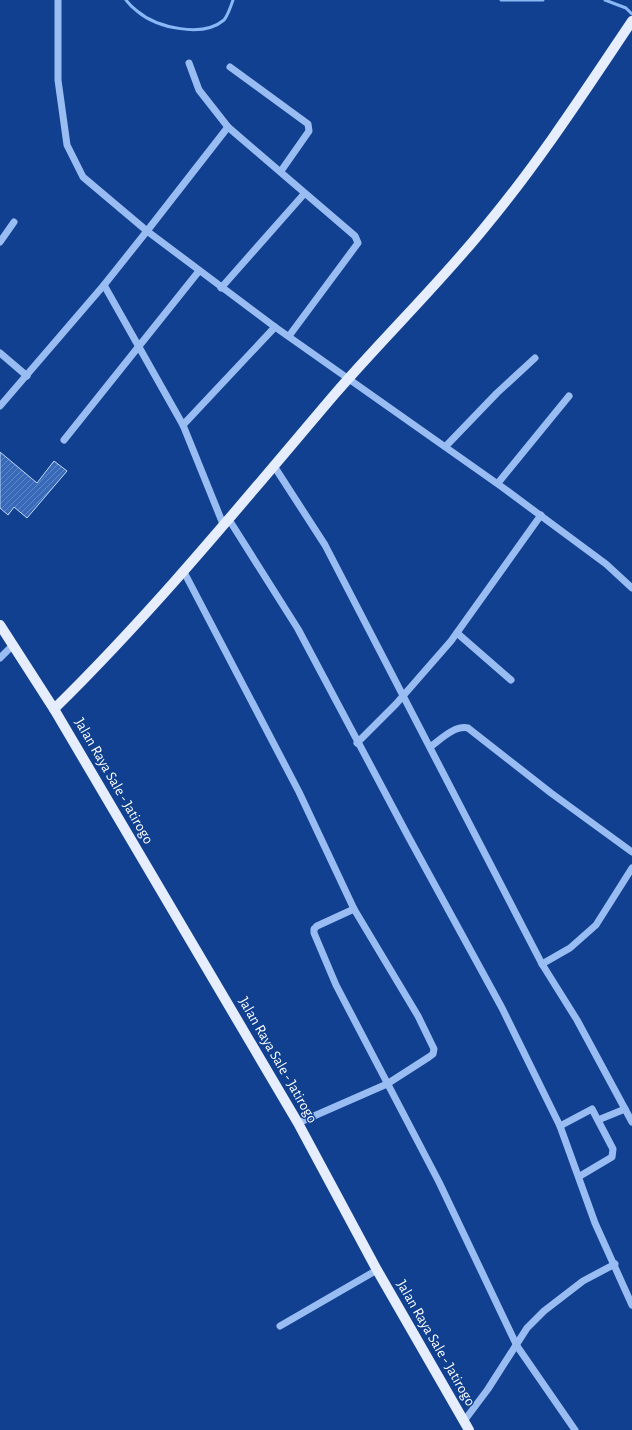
<svg xmlns="http://www.w3.org/2000/svg" width="632" height="1430" viewBox="0 0 632 1430" font-family="'Alegreya Sans',sans-serif">
	<style>
		.lines { fill: none; stroke-linecap: round; stroke-linejoin: round }
		.stream { stroke: #8ab7f6; stroke-width: 3 }
		.building { fill: url(#building-hatch); stroke: #c0d9fd }
		.minor { stroke: #99bdf3; stroke-width: 7 }
		.major { stroke: #e5edff; stroke-width: 10 }
		.labels { text-anchor: middle; dominant-baseline: central; stroke-width: 3; stroke-linejoin: round; paint-order: stroke }
		.street-label { font-size: 15px; fill: #fff; stroke: #10408f }
	</style>
	<defs>
		<pattern id="building-hatch" width="6" height="6" patternUnits="userSpaceOnUse"><rect width="6" height="6" fill="#386ab9"/><path d="M-1 1l2-2M0 6l6-6M5 7l2-2" fill="none" stroke="#6088c7"/></pattern>
	</defs>
	<rect width="100%" height="100%" fill="#10408f"/>
	<g class="lines">
		<!-- stream -->
		<g class="stream">
			<path d="M126,0C129,4 133,8 137,11C157,28 203,38 224,20C228,15 231,6 233,0"/>
			<polyline points="501,0 543,0"/>
			<polyline points="605,0 626,8 632,14"/>
		</g>
	</g>
	<!-- building -->
	<polygon class="building" points="0,452 37,483 54,461 67,471 27,518 14,507 8,515 0,508"/>
	<g class="lines">
		<!-- minor -->
		<g class="minor">
			<polyline points="58,0 58,80 67,145 83,177 147,231 228,127"/>
			<polyline points="189,63 199,90 228,127 355,236 358,243 289,336"/>
			<polyline points="230,67 308,124 309,131 281,171"/>
			<polyline points="0,242 14,222"/>
			<polyline points="104,285 183,425 223,524"/>
			<polyline points="221,288 304,194"/>
			<polyline points="0,353 27,376"/>
			<polyline points="0,406 104,285 147,231 275,327 502,487 606,564 632,588"/>
			<polyline points="183,425 275,327"/>
			<polyline points="64,440 199,271"/>
			<polyline points="446,446 497,393 535,358"/>
			<polyline points="274,466 325,545 542,964 577,1020 625,1109 598,1120"/>
			<polyline points="498,483 569,396"/>
			<polyline points="228,518 298,629 408,836 502,1008 560,1126 595,1223 632,1305"/>
			<polyline points="184,572 299,792 354,909 418,1016 434,1049 433,1054 429,1057 387,1084 298,1123"/>
			<polyline points="457,633 511,680"/>
			<polyline points="0,658 12,646"/>
			<polyline points="357,743 396,704 451,641 541,515"/>
			<path d="M430,747C441,739 455,725 468,728L551,793L632,852"/>
			<polyline points="354,909 317,926 314,929 314,933 336,985 439,1182 517,1346 575,1430"/>
			<polyline points="542,964 570,948 596,925 632,868"/>
			<polyline points="625,1109 632,1122"/>
			<polyline points="560,1126 592,1109 613,1149 612,1157 580,1176"/>
			<polyline points="280,1326 377,1270"/>
			<polyline points="464,1421 488,1389 527,1328 544,1311 583,1281 615,1264"/>
		</g>
		<!-- major -->
		<g class="major">
			<polyline points="0,625 54,709 298,1123 377,1270 469,1430"/>
			<path d="M54,709C154,611 243,502 334,395C383,338 438,285 485,227C539,162 585,91 632,21"/>
		</g>
	</g>
	<g class="labels">
		<!-- street labels -->
		<g class="street-label">
			<text transform="translate(114 781) rotate(60)">Jalan Raya Sale - Jatirogo</text>
			<text transform="translate(278 1060) rotate(60)">Jalan Raya Sale - Jatirogo</text>
			<text transform="translate(436 1343) rotate(60)">Jalan Raya Sale - Jatirogo</text>
		</g>
	</g>
</svg>
